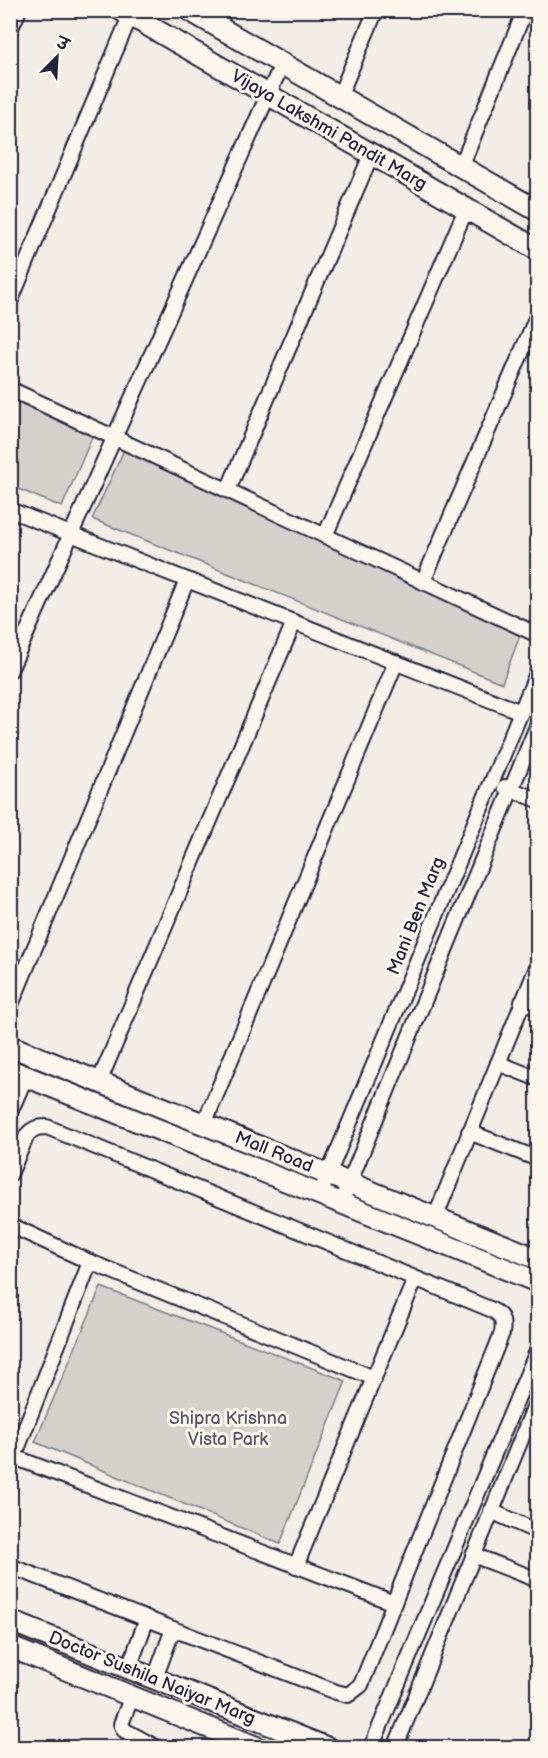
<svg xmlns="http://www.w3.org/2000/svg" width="548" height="1758" viewBox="0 0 548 1758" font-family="'Balsamiq Sans','Playpen Sans Deva',sans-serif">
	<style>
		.green { fill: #d4d1cc; stroke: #7b7a84; stroke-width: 1.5 }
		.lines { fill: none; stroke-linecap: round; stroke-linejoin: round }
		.street-casing { stroke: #22223b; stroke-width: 18 }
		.secondary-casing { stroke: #22223b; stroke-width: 24 }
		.street { stroke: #fbf7ec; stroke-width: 14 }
		.secondary { stroke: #fbf7ec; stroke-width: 20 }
		.labels { text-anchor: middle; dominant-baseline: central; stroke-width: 6; stroke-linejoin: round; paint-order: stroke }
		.street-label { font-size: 18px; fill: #22223b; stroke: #fbf7ec }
		.park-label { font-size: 18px; fill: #575766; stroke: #fbf7ec }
	</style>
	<rect width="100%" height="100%" fill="#f2eee5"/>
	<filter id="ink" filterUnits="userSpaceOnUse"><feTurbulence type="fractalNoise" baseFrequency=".0167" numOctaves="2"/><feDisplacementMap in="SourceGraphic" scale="12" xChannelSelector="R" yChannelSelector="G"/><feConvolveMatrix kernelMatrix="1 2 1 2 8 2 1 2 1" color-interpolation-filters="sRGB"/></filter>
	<g filter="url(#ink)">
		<!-- green -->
		<g class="green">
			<polygon points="10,398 93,435 62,507 11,486"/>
			<polygon points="124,450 521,633 502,683 92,519"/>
			<polygon points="101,1287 346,1381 280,1544 35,1442"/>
		</g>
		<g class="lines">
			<!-- street casing -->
			<g class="street-casing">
				<g id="street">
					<polyline points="217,27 225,10"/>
					<polyline points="10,30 19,10"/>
					<polyline points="339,97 376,10"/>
					<polyline points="461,167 525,10"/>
					<polyline points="10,302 130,16"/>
					<polyline points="10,389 538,635"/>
					<polyline points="228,490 371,155"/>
					<polyline points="10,510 521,712"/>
					<polyline points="325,536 466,209"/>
					<polyline points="423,582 538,314"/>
					<polyline points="10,670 282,64"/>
					<polyline points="505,787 538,800"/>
					<polyline points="522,1002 538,1008"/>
					<polyline points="10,1007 187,580"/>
					<polyline points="498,1063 538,1079"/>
					<polyline points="99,1082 294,622"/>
					<polyline points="10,1112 26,1076"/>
					<polyline points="204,1124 396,662"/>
					<polyline points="469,1132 538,1159"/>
					<path d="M10,1174L27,1135C33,1128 38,1127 47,1127L490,1309C502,1315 504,1320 502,1333L361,1685L348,1695L336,1692L10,1566"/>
					<polyline points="320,1194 538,671"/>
					<polyline points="341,1203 538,724"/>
					<polyline points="435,1218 538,965"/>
					<polyline points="10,1225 90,1262"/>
					<polyline points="14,1457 90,1262 374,1378"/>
					<polyline points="10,1459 14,1457 394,1603"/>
					<polyline points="491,1511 538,1532"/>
					<polyline points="473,1555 538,1580"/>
					<polyline points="296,1566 415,1279"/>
					<polyline points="129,1668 147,1618"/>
					<polyline points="155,1678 173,1629"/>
					<polyline points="132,1696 121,1724 124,1730 157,1748"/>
					<polyline points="371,1748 538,1349"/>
					<polyline points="395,1748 538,1398"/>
				</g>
			</g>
			<!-- secondary casing -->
			<g class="secondary-casing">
				<g id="secondary">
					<polyline points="121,10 538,250"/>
					<polyline points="189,10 538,211"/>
					<polyline points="10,1046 538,1259"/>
					<polyline points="10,1070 538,1282"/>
					<polyline points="10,1621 328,1748"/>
					<polyline points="10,1647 259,1748"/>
				</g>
			</g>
			<!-- street -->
			<use href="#street" class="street"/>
			<!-- secondary -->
			<use href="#secondary" class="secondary"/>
		</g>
	</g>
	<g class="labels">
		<!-- street labels -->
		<g class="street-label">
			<text transform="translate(329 130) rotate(30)">Vijaya Lakshmi Pandit Marg</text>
			<text transform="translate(416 916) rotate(-68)">Mani Ben Marg</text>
			<text transform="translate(274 1152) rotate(22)">Mall Road</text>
			<text transform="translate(152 1678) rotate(22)">Doctor Sushila Naiyar Marg</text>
		</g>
		<!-- park labels -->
		<g class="park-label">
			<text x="228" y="1418">Shipra Krishna<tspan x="228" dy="21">Vista Park</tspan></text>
		</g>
	</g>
	<!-- margin -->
	<rect width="548" height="1758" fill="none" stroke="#fbf7ec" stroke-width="36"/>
	<rect x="18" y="18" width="512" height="1722" fill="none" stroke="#22223b" stroke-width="2" filter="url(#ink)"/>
	<!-- north arrow -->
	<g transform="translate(57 57) rotate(24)" stroke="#fbf7ec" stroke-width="4.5" paint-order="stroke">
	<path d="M0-4.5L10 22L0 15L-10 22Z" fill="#22223b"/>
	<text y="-9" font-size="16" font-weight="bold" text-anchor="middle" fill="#22223b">उ</text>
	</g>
</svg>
